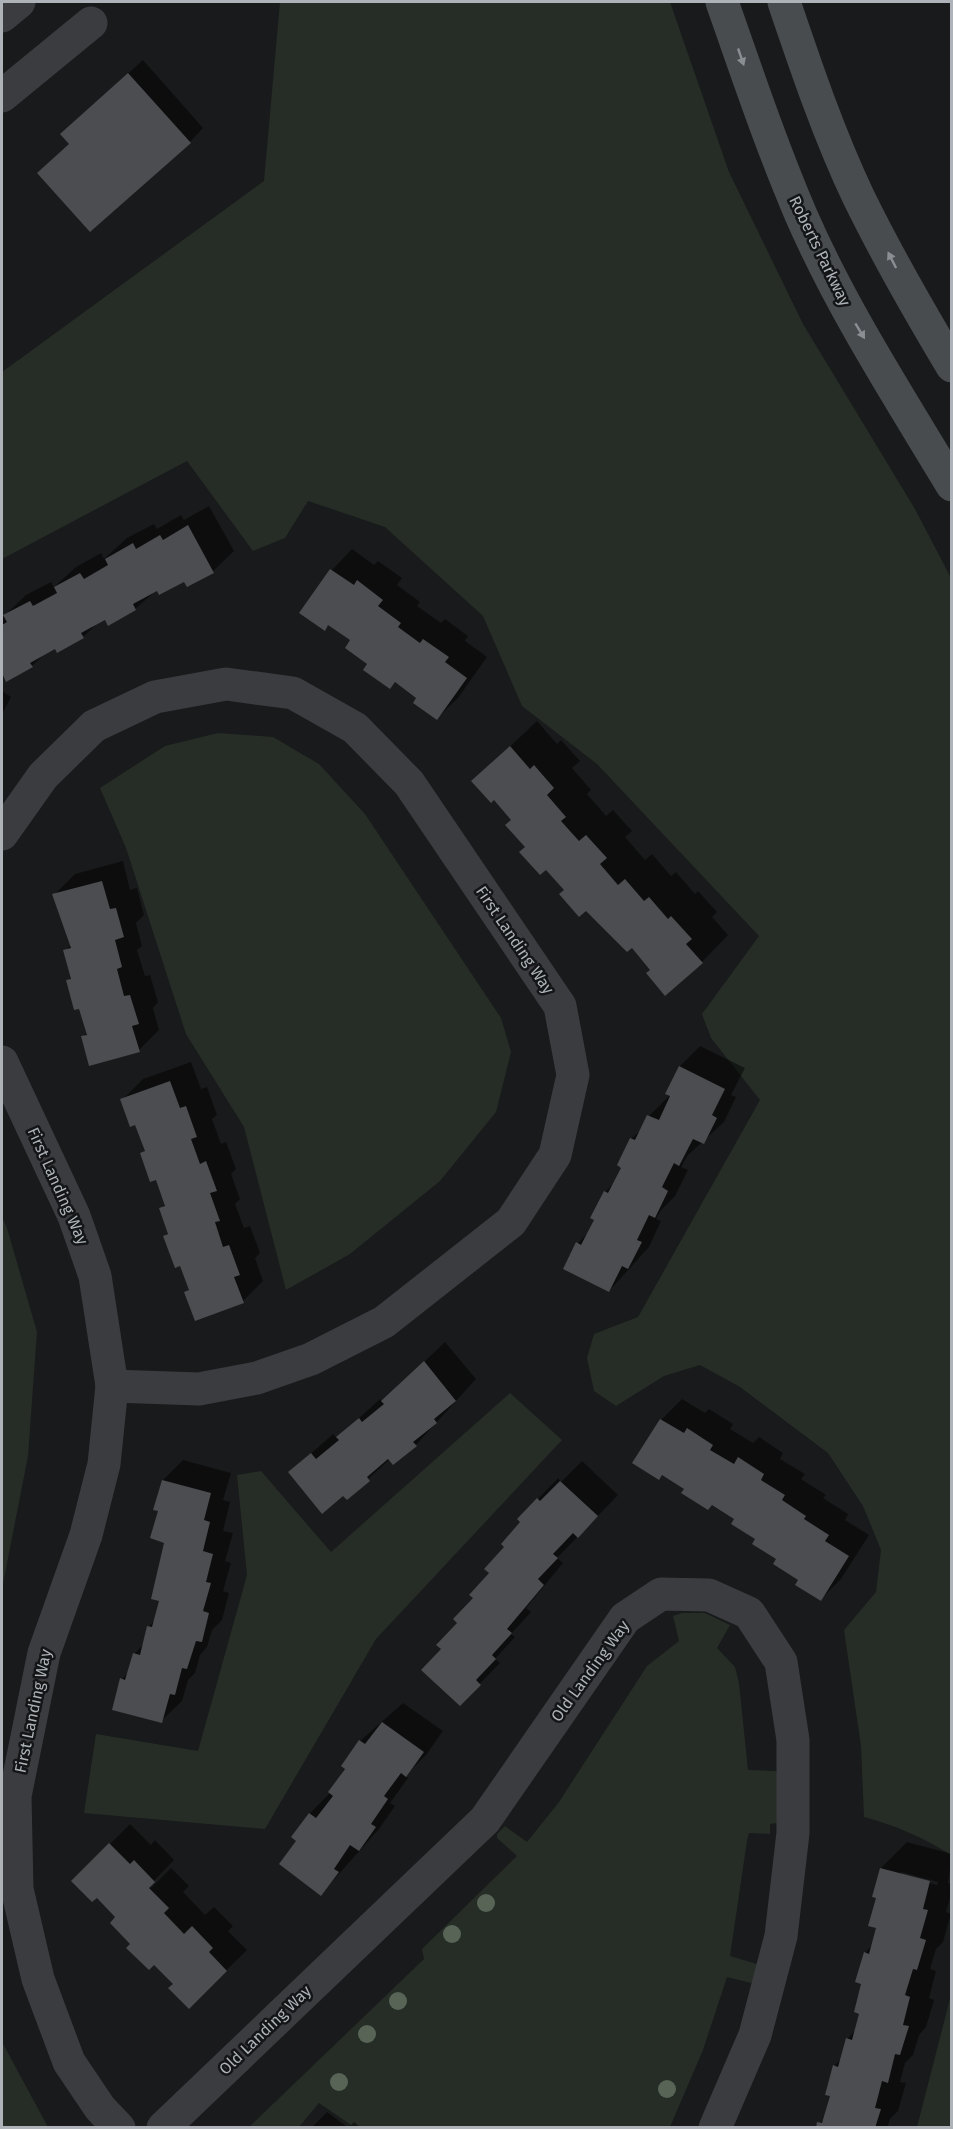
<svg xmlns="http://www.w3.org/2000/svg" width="953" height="2129" viewBox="0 0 953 2129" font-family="'Fira Sans',sans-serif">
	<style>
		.green { fill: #262d26 }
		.shadow { fill: #0007; fill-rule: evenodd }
		.building { fill: #4b4d50 }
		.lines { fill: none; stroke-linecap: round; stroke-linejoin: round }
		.street { stroke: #3b3c40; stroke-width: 33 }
		.secondary { stroke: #494c4f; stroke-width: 33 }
		.tree { fill: #576456 }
		.oneway { fill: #8a8f94 }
		.labels { text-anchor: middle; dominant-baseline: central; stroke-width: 5; stroke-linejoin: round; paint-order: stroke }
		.street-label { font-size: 16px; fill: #adb3b9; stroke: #141516 }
	</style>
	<rect width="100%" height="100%" fill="#191a1b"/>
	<!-- green -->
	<g class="green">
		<path d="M280,2H670L729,172L803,324L915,509L951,578V1855C924,1838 895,1825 864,1817L861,1746L844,1630L876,1592L881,1550L863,1506L828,1453L740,1387L700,1365L664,1376L616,1406L594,1391L587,1358L594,1334L638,1317L760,1100L711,1038L702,1014L759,936L597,764L522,706L483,616L385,527L308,501L285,538L253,551L187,461L2,559V372L264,181Z"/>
		<polygon points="218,733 273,737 319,764 365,814 501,1018 511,1052 496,1112 440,1181 350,1254 286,1290 244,1127 186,1034 126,848 100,788 165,746"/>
		<polygon points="2,1217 7,1228 37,1332 28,1456 2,1589"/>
		<polygon points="510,1393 562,1440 376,1639 265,1829 84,1813 96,1734 198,1751 247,1575 237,1475 261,1471 331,1552"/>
		<polygon points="682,1613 705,1613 730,1625 717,1648 735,1667 739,1683 748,1770 776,1771 778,1774 777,1823 770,1824 770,1834 749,1833 747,1841 730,1956 757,1964 754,1981 751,1983 727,1977 703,2050 670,2127 354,2127 319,2103 299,2127 248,2128 424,1959 422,1949 517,1856 497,1838 497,1834 505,1826 527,1842 559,1802 647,1666 679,1641 673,1616"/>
		<polygon points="951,1995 951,2127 917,2127"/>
		<polygon points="2,2042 48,2127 2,2127"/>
	</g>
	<!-- shadow -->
	<g class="shadow">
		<polygon points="143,60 203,128 190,142 71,143 76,120"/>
		<polygon points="209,506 234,551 213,571 188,585 185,579 158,589 135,609 99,622 83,637 44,654 32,666 7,680 2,670 2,618 26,595 51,582 54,587 76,567 101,553 104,559 127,538 154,524 157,529 181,515 184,520"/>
		<polygon points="352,549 374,565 378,561 402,578 397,585 420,602 417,606 441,623 445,619 468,636 465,641 487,657 458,698 437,718 418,698 369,664 352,640 329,624 324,629 301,612 332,570"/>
		<polygon points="2,691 11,697 2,714"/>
		<polygon points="537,721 557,744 561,740 580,761 572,768 591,790 587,794 606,816 613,810 632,831 625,837 645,860 652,854 671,876 676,872 695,894 698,891 717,912 712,917 728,935 702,962 652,969 632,946 566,890 527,847 513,820 494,798 473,781"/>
		<polygon points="123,861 130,890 137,888 144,915 136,923 142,946 137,950 145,976 150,975 158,1002 153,1008 159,1030 139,1050 83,1037 88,1032 80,1007 68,981 72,976 65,951 72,944 54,895 75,874"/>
		<polygon points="700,1046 745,1068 731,1095 736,1097 724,1122 687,1156 681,1167 688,1170 675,1196 661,1210 656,1219 661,1221 649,1247 609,1291 565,1268 578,1243 591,1230 605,1192 617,1180 631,1139 643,1128 649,1116 670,1095 680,1066"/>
		<polygon points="191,1062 201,1089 207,1087 217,1115 212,1119 221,1144 226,1142 236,1169 231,1174 240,1199 235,1204 244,1228 250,1226 260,1253 255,1258 263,1281 243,1301 186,1292 190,1289 181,1264 165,1236 169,1232 161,1209 166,1203 157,1178 142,1153 146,1150 136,1123 122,1100 143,1079"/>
		<polygon points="445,1342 476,1379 416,1445 390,1459 347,1498 343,1494 290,1472 333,1434 337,1438 380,1399 382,1402"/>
		<polygon points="682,1399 705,1413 709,1409 733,1424 730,1429 753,1443 759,1437 783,1453 780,1459 805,1474 801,1479 826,1495 823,1498 848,1514 845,1520 869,1535 841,1579 821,1599 736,1518 663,1474 659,1478 634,1463 661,1420"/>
		<polygon points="183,1460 231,1473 223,1500 230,1502 223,1531 233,1533 225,1561 231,1563 223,1591 229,1593 222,1620 212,1630 207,1647 200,1655 195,1673 188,1680 182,1701 161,1721 122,1679 129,1672 134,1654 144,1644 148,1627 155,1620 160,1600 165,1542 160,1510 163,1480"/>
		<polygon points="582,1461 618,1495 557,1558 563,1563 526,1608 531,1612 511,1634 515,1637 495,1659 500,1663 460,1704 443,1649 523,1522 519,1519 558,1478 561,1482"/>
		<polygon points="403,1703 443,1731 426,1755 405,1776 408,1778 390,1803 395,1806 379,1829 321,1894 298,1840 293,1837 310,1813 331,1792 360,1741"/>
		<polygon points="130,1824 151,1845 155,1840 174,1860 149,1886 151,1888 171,1868 189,1886 183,1892 205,1915 214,1907 233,1926 228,1931 247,1950 189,2007 175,1984 132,1944 118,1917 97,1896 73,1881"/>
		<path d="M907,1842L952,1854L948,1883L952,1884V1891L946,1912L951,1914L943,1942L936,1949L930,1969L936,1971L929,1998L934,2000L926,2027L919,2035L913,2055L905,2063L900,2082L906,2083L898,2111L890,2119L887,2128H817L826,2115L832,2095L834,2066L842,2058L847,2039L857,2029L861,2013L865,1953L872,1945L877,1927L881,1868ZM901,1872L938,1882L937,1885L901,1875Z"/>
		<polygon points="327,2112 349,2128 311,2128"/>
		<polygon points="354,2122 361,2128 349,2128"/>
	</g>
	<!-- building -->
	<g class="building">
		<polygon points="128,73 191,143 90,232 37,173 69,144 60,134"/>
		<polygon points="188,525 214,573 187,587 184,582 159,595 157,591 133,604 136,610 108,626 105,620 81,633 84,638 57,653 55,649 30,663 33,667 6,682 2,673 2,625 7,622 3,615 30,601 33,606 57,593 54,587 80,573 84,579 108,565 105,559 133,543 136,549 160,535 163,540"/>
		<polygon points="330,569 354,585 357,580 383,600 378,606 401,623 398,627 420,643 423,639 449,657 445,662 467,678 437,720 413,703 416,698 395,682 390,689 363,670 367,664 345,648 350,640 328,625 325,631 299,613"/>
		<polygon points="510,746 530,769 534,765 554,788 547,795 566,817 561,821 579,841 586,835 607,858 600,864 618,885 625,879 644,901 649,897 668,919 671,916 692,939 686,944 703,963 665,996 646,973 650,970 632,948 627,952 586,911 579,917 559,894 564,890 546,870 540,875 519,852 525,847 505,825 511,820 494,800 491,803 471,781"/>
		<polygon points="102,881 110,909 116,908 124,937 115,940 122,967 117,969 124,996 130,995 139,1024 132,1026 140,1052 89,1066 81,1036 87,1035 79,1009 74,1010 66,980 71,979 63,950 71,948 52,894"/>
		<polygon points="679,1066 725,1089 712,1115 717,1118 704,1144 693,1139 679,1166 674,1163 662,1187 668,1191 655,1218 649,1215 637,1240 642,1242 628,1269 622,1266 609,1292 563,1269 576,1242 581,1245 594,1220 590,1218 604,1191 608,1193 621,1168 617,1165 630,1138 635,1140 647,1115 659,1120 670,1096 665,1094"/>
		<polygon points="170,1081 180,1108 186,1106 197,1137 191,1139 200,1164 206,1161 217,1191 210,1193 220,1221 215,1222 223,1247 229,1245 240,1275 234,1277 244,1303 195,1321 184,1292 189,1290 180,1266 175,1268 163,1236 168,1234 159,1208 165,1206 156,1180 150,1182 140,1153 145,1151 135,1125 130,1127 120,1099"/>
		<polygon points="424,1361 456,1401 434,1419 437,1423 413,1442 417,1446 393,1465 388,1459 367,1477 370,1481 347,1500 343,1496 322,1514 288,1472 311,1453 316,1459 339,1440 336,1437 359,1418 362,1422 384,1404 381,1401"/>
		<polygon points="660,1419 684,1433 687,1428 713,1445 710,1450 734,1464 738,1457 764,1474 761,1480 785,1495 782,1500 806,1516 804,1519 829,1535 825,1541 849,1556 821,1601 795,1585 798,1580 773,1564 776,1559 752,1544 755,1539 731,1524 734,1519 712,1505 708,1510 681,1493 684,1489 662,1475 659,1480 632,1463"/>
		<polygon points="162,1480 211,1493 204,1520 210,1522 203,1551 213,1554 206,1582 211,1583 203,1611 209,1613 202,1642 196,1641 187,1669 182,1668 175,1695 170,1694 162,1723 112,1710 120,1678 125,1680 133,1653 140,1655 147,1626 152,1627 159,1601 151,1599 164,1543 150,1538 158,1511 153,1510"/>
		<polygon points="560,1481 598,1516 578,1538 573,1533 553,1554 558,1558 538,1579 544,1585 507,1629 512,1633 492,1655 496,1659 476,1680 481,1685 460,1706 421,1670 441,1649 436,1645 457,1623 453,1619 473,1598 469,1595 489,1573 484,1569 504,1547 501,1544 520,1522 517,1519 537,1498 540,1501"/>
		<polygon points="382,1722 424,1752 406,1777 401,1773 384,1796 388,1799 371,1824 376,1827 359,1851 350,1845 334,1869 339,1872 321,1896 279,1864 296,1841 291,1837 309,1813 316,1818 333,1796 328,1792 345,1769 341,1766 359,1740 365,1744"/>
		<polygon points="109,1843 130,1864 134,1860 155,1882 149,1888 169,1908 164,1913 184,1934 192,1926 213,1948 209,1952 227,1971 189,2009 168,1988 173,1984 154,1965 149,1970 126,1948 130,1944 110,1923 115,1917 97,1898 92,1902 71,1881"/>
		<polygon points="880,1868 930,1881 923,1909 928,1910 920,1938 926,1940 917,1970 913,1969 905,1995 910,1997 903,2025 909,2026 900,2055 895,2054 888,2083 882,2081 875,2108 881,2109 875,2128 816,2128 817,2122 822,2123 830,2096 825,2095 833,2065 838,2067 846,2038 852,2040 859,2014 854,2012 861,1984 855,1982 864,1952 869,1954 876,1928 868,1926 876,1898 872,1897"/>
	</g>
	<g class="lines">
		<!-- street -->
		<g class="street">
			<polyline points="2,16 19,2"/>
			<polyline points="2,96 91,23"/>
			<polyline points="2,834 43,776 94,726 155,697 226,684 293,693 355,728 409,783 560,1006 573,1075 555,1155 511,1222 384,1322 311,1359 257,1378 199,1389 112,1386 95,1276 74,1216 2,1062"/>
			<polyline points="112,1386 104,1464 86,1535 44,1653 15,1796 17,1889 38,1979 69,2062 100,2108 119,2128"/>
			<polyline points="163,2128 485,1820 625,1618 661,1594 709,1595 749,1613 781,1662 793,1740 793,1833 781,1936 755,2035 715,2128"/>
		</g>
		<!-- secondary -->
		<g class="secondary">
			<path d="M722,2C747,73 771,145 801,215C842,309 899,397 952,485"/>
			<path d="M784,2C806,67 829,135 859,198C887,255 919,311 952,366"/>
		</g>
	</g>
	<!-- trees -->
	<g class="tree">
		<circle cx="486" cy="1903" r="9"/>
		<circle cx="452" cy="1934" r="9"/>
		<circle cx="398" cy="2001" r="9"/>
		<circle cx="367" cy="2034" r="9"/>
		<circle cx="339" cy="2082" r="9"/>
		<circle cx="667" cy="2089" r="9"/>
	</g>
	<!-- one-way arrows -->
	<defs><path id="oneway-solid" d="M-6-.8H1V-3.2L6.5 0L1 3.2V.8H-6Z" transform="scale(1.5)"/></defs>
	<g class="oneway">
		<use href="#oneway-solid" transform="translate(741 57) rotate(71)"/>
		<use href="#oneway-solid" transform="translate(892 260) rotate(-117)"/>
		<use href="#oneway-solid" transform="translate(860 331) rotate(59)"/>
	</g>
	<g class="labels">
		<!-- street labels -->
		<g class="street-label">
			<text transform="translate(820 251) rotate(64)">Roberts Parkway</text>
			<text transform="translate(515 940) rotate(56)">First Landing Way</text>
			<text transform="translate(58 1186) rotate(66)">First Landing Way</text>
			<text transform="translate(590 1671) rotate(-54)">Old Landing Way</text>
			<text transform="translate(33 1711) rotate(-78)">First Landing Way</text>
			<text transform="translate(265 2030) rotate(-44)">Old Landing Way</text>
		</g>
	</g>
	<!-- border -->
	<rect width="953" height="2129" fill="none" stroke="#adb3b9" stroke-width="6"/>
</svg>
